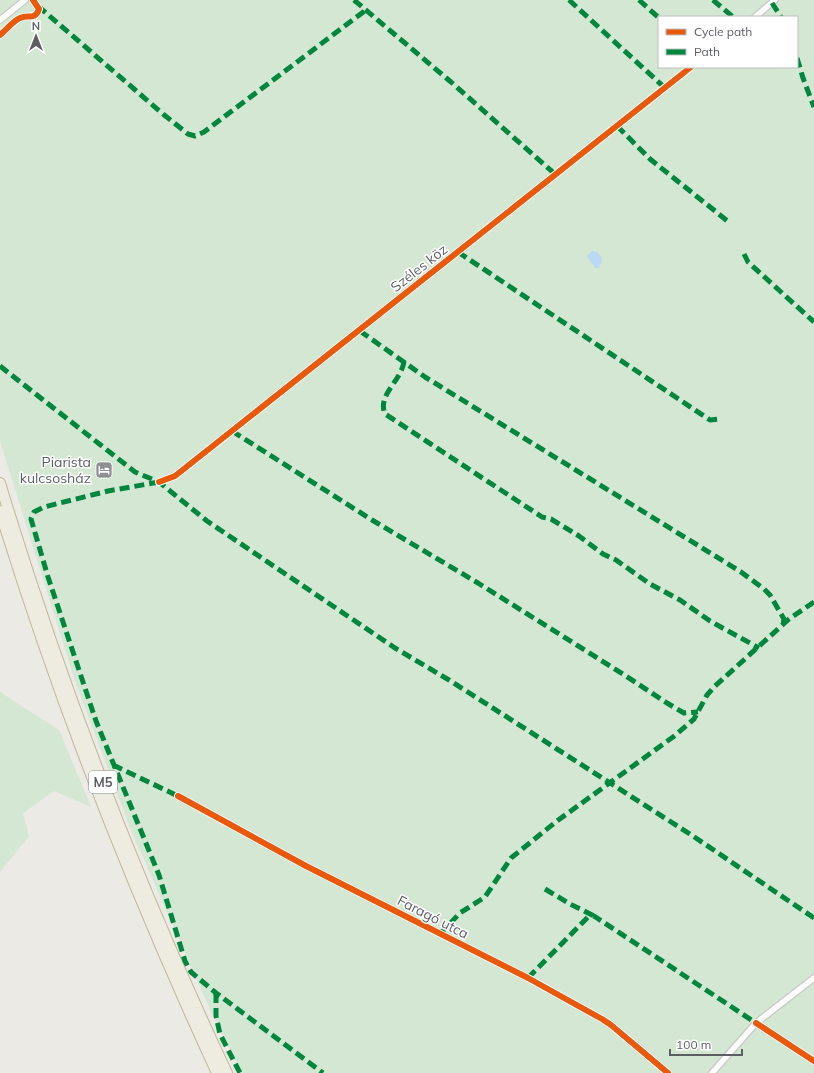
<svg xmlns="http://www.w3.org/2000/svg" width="814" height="1073" viewBox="0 0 814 1073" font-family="Mulish,sans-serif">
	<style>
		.green { fill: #d4e7d2; fill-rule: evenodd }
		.water { fill: #bbd8f4 }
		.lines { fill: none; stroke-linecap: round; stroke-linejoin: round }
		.street-casing { stroke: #c8c8c8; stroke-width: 8 }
		.highway-casing { stroke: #c1b694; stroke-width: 12 }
		.street { stroke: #fcfcfb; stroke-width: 5.5 }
		.highway { stroke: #eeece1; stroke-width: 10 }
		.quiet { stroke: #00873e; stroke-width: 5; stroke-dasharray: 10 5; stroke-linecap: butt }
		.cycleway-casing { stroke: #fff; stroke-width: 8 }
		.cycleway { stroke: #e8590c; stroke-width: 6 }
		.labels { text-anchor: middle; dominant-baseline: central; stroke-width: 3; stroke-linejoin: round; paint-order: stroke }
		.shield { fill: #fff; stroke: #8c8e92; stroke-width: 1 }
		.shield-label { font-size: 13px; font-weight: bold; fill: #5b5e63 }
		.street-label { font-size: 14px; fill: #5b5e63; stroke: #fff }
		.poi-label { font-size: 14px; fill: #5b5e63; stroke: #fff; text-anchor: end }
	</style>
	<rect width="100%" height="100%" fill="#ebeae5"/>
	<!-- green -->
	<g class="green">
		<path d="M0,0H814V1073H242L212,1014L130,828L75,681L0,441ZM659,17H797V67H659Z"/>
		<polygon points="0,692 59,730 91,807 54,791 23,813 29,836 0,872"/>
	</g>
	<!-- water -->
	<polygon class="water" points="592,251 597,252 601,256 602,261 599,268 595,268 587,256"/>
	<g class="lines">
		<!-- street casing -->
		<g class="street-casing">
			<g id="street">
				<polyline points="755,17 775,0"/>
				<polyline points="0,20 25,0"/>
				<path d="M0,35C6,30 13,21 20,18C28,14 35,21 39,9L33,0"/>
				<polyline points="159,482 175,476 691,67"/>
				<polyline points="178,796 306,866 528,978 602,1019 611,1025 668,1073"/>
				<polyline points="756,1023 814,1061"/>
				<polyline points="712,1073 756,1023 814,978"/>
			</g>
		</g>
		<!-- highway casing -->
		<g class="highway-casing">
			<g id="highway">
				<path d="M0,483C61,685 137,882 227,1073"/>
				<path d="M0,511C59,703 133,891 217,1073"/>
			</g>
		</g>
		<!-- street -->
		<use href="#street" class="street"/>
		<!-- highway -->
		<use href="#highway" class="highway"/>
		<!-- quiet -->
		<g class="quiet">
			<polyline points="354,0 451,82 556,175"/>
			<polyline points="569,0 665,88"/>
			<polyline points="639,0 659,18"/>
			<polyline points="713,0 733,17"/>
			<polyline points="772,3 781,17"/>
			<polyline points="38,6 163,114 188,134 195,136 204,132 366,10"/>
			<polyline points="797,58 803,78 814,107"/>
			<polyline points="617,126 650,159 730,223"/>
			<polyline points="458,252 710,420 720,419"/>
			<polyline points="744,254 748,262 814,322"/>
			<polyline points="360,331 425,377 741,572 764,589 770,595 784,619 783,625"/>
			<path d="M404,361C402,381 377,394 385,414L542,517L551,519L579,536L603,554L616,560L650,584L680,600L710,621L759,648"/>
			<polyline points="0,366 135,472 159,482 207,521 395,648 449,680 693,836 814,918"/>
			<polyline points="232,431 372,520 478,583 626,676 667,703 684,713 698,712"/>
			<polyline points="159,482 108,491 44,507 34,512 31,519 48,577 96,721 159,875 185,961 191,972 216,993 323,1073"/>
			<polyline points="113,765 178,796"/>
			<polyline points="545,889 570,904 594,916"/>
			<polyline points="440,934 460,913 485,897 511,858 557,821 673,737 694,719 707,695 714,687 789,619 814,602"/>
			<polyline points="528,978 588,917 594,916 756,1023"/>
			<polyline points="216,993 216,1016 220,1034 240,1073"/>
		</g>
		<!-- cycleway casing -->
		<g class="cycleway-casing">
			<g id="cycleway">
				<path d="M0,35C6,30 13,21 20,18C28,14 35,21 39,9L33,0"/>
				<polyline points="159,482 175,476 691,67"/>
				<polyline points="178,796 306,866 528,978 602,1019 611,1025 668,1073"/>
				<polyline points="756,1023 814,1061"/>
			</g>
		</g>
		<!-- cycleway -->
		<use href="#cycleway" class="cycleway"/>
	</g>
	<!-- icons -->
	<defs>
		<g id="hotel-square" transform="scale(0.9)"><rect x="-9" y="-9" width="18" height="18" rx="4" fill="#8d8f90" stroke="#fff"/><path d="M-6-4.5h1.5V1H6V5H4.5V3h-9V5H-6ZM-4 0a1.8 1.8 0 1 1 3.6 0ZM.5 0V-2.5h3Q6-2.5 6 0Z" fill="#fff"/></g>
	</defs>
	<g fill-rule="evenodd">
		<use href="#hotel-square" x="104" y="470"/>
	</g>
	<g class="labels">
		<!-- shield labels -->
		<rect class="shield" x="89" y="771" width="28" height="22" rx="3"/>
		<g class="shield-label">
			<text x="103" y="782">M5</text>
		</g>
		<!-- street labels -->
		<g class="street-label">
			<text transform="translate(419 268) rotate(-38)">Széles köz</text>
			<text transform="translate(433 917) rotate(27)">Faragó utca</text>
		</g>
		<!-- poi labels -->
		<g class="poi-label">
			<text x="91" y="462">Piarista<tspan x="91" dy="16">kulcsosház</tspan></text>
		</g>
	</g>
	<!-- legend -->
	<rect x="658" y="16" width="140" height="52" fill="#ffffff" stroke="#bdbfc1"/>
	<rect x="666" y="29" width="20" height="6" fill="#e8590c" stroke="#bdbfc1"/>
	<text x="694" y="36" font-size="12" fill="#5b5e63">Cycle path</text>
	<rect x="666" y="49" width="20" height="6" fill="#00873e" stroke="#bdbfc1"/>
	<text x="694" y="56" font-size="12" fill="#5b5e63">Path</text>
	<!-- north arrow -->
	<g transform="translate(36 36)" stroke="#ffffff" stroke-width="3" paint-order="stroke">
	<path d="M0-3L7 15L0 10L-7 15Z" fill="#5b5e63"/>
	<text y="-6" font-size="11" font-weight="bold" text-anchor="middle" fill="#5b5e63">N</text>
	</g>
	<!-- scale -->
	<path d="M670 1049v6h72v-6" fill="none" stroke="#5b5e63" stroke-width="2"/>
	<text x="676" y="1049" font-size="12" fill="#5b5e63" stroke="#ffffff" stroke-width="3" paint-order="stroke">100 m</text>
</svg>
